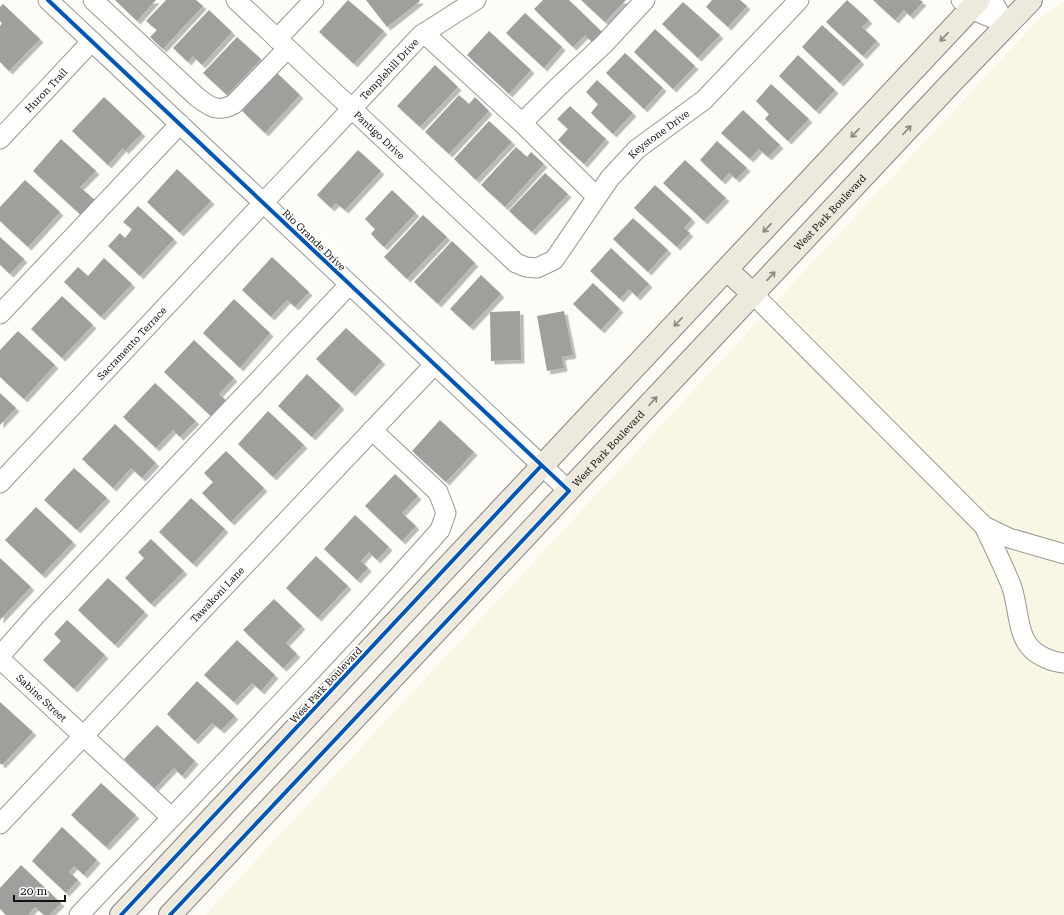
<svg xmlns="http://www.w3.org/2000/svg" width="1064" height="915" viewBox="0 0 1064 915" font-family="'Roboto Serif',serif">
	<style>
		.farmland { fill: #f9f7e4 }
		.building { fill: #a19f9c; filter: url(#shadow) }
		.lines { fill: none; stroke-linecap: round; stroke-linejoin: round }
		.minor-casing { stroke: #979795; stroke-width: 21 }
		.major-casing { stroke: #858482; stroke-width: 24 }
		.minor { stroke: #fffffe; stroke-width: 19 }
		.major { stroke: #ede9dc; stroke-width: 22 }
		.cycleway-casing { stroke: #fff; stroke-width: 6 }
		.cycleway { stroke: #0057b8; stroke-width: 4 }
		.oneway { stroke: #8a8881 }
		.labels { text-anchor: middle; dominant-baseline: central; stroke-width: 4; stroke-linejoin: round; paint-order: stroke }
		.street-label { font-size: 10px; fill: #111; stroke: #fff }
	</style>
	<defs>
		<filter id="shadow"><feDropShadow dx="3.5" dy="3.5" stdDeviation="0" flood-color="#0004"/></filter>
	</defs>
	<rect width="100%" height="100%" fill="#fdfcf7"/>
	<!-- farmland -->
	<polygon class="farmland" points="1064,1 1064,915 205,915 1038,20"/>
	<!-- building -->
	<g class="building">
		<polygon points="115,0 156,0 137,21"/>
		<polygon points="166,0 196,0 203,6 163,49 150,37 157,30 146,21"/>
		<polygon points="348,0 384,31 354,64 319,32"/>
		<polygon points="366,0 419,0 420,1 387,27"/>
		<polygon points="543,0 569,0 602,32 592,42 585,35 573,47 534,9"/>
		<polygon points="581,0 626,0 605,22"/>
		<polygon points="712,0 740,0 747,6 728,27 706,7"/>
		<polygon points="847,0 869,20 862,27 877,41 863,56 826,22"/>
		<polygon points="873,0 920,0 923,2 910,16 904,10 895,20"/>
		<polygon points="683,2 720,35 698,58 662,24"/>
		<polygon points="3,4 40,39 9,71 0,62 0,26 2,23 0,21 0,7"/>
		<polygon points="209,10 232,32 202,65 193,56 188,62 173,48"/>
		<polygon points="525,13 562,47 544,68 506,33"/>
		<polygon points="822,25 861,61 840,83 802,47"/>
		<polygon points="655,29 695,66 673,89 634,52"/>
		<polygon points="489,31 531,70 509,94 467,55"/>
		<polygon points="237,37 261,59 227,95 203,73"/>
		<polygon points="625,53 663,88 644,109 606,73"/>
		<polygon points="798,55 835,90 816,111 779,76"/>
		<polygon points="435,65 458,87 420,127 397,106"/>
		<polygon points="277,73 300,95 265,133 242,111"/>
		<polygon points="597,80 633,113 613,134 591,113 598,104 586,92"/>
		<polygon points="771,84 809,119 788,141 765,119 769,114 756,101"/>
		<polygon points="459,95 469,104 475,97 489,111 449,154 425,132"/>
		<polygon points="104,97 142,133 125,151 123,148 108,165 72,131"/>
		<polygon points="570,106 606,139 584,164 558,140 568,129 557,119"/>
		<polygon points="743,110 780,145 768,157 759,149 750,159 721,133"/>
		<polygon points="489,121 512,142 476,180 454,159"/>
		<polygon points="61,139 96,171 80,187 97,202 83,217 33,171"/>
		<polygon points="717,141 747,168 736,179 729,173 722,181 700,160"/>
		<polygon points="516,147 527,157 531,152 544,164 505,207 481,185"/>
		<polygon points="358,150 381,171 345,210 336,203 331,208 317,195"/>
		<polygon points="685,160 726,198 704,221 663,183"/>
		<polygon points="177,169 211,201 180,233 147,202"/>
		<polygon points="545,173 568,194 532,232 509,211"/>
		<polygon points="25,180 60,212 28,247 0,221 0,207"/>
		<polygon points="655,185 692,219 684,228 690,233 677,247 634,208"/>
		<polygon points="392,190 416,213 384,247 371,234 375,229 365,219"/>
		<polygon points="138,206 174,239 140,276 108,246 120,233 125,238 132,229 123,222"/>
		<polygon points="423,215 447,237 407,279 384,257"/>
		<polygon points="633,218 668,250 648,272 613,239"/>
		<polygon points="0,237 24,259 10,274 0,265"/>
		<polygon points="452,241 475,263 438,304 414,282"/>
		<polygon points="611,248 649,284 637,297 629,289 620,299 590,271"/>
		<polygon points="272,257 309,292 295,307 287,300 271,317 242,290"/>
		<polygon points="104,258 132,284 101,317 64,282 78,267 88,276"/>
		<polygon points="481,275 501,294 470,327 450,309"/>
		<polygon points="593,283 620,309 601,330 573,304"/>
		<polygon points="62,296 93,325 62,358 31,329"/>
		<polygon points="234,299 270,333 240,368 203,333"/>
		<polygon points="520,311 521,360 491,361 490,312"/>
		<polygon points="564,311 573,355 562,357 564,368 547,371 537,316"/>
		<polygon points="346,328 382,361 352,393 316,359"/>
		<polygon points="18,331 55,365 24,399 0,377 0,350"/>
		<polygon points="194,340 234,378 219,394 229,403 214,419 164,372"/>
		<polygon points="307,374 341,406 312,437 278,406"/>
		<polygon points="155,383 196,421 180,437 173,430 156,448 123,417"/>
		<polygon points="0,393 16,408 0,425"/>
		<polygon points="268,411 304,445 273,477 238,444"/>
		<polygon points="440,420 474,452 446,482 412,451"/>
		<polygon points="115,424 156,463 142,478 131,468 113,488 82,459"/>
		<polygon points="226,451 264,488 231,522 202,493 213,482 204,473"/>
		<polygon points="74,468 107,498 77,530 44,500"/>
		<polygon points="395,474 418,496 402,513 416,526 402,541 365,506"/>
		<polygon points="191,498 225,529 193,564 159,532"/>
		<polygon points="36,507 73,542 42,575 5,540"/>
		<polygon points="355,515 389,547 377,560 369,552 361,561 368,568 357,580 324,549"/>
		<polygon points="151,539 184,571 151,604 125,578 144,558 138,552"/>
		<polygon points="316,556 348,586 318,618 286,588"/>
		<polygon points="0,558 31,587 0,620"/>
		<polygon points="108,578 145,612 115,645 78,610"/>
		<polygon points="274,599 302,626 286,643 297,654 283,668 243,630"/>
		<polygon points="67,620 105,655 74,689 43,660 61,641 54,634"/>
		<polygon points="237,640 275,675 261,691 252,683 234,702 204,675"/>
		<polygon points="197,681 235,716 221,730 212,723 195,741 167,714"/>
		<polygon points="0,702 33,732 2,765 0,763"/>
		<polygon points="157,725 195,761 182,776 174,768 155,788 124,759"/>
		<polygon points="101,783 136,815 106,847 71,815"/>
		<polygon points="62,827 97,860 84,875 74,866 69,872 78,880 66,893 32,861"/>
		<polygon points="21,865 61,903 49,915 44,915 35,907 28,915 6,915 0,909 0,888"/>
	</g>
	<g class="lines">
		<!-- minor casing -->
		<g class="minor-casing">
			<g id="minor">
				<polyline points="48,0 569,491"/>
				<path d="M93,0L197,97C210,107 218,113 234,104L287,49"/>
				<path id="s1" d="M236,0L516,263L526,267L537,268L554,260L610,178L637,149L704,100L799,0"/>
				<polyline points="961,0 971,9 1006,24"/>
				<polyline points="992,0 1006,24"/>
				<polyline points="424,33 522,123"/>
				<polyline points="277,39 314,0"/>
				<path id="s2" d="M0,139L92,41"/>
				<polyline points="597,197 522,123 557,88 604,44 645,0"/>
				<polyline points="753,294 984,526 1009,538 1064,554"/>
				<polyline points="0,314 180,124"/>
				<path id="s3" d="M0,483L421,35L476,0"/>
				<path d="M984,526C993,545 1003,565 1011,585C1018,602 1017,632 1029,646C1037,656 1052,662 1064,663"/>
				<polyline points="0,656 36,615 349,285"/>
				<path id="s4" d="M0,659L171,817"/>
				<path id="s5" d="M0,824L434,365"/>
				<path d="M79,915C200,787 323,662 440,530L446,513L438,492L372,430"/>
			</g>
		</g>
		<!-- major casing -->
		<g class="major-casing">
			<g id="major">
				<polyline points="727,270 753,294"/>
				<polyline points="121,915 979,0"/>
				<path id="s6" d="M170,915L951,83L1031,0"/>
			</g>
		</g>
		<!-- minor -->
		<use href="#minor" class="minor"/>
		<!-- major -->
		<use href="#major" class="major"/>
		<!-- cycleway casing -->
		<g class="cycleway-casing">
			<g id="cycleway">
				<polyline points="48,0 569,491 170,915"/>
				<polyline points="121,915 541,466"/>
			</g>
		</g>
		<!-- cycleway -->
		<use href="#cycleway" class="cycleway"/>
	</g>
	<!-- one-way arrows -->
	<defs><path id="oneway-shaft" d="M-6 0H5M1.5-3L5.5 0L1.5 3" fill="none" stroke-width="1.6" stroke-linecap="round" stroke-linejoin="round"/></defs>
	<g class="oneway">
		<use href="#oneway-shaft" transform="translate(944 37) rotate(133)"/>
		<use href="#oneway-shaft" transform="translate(907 130) rotate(-47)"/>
		<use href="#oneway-shaft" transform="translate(855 133) rotate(133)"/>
		<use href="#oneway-shaft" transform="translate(767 228) rotate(133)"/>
		<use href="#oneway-shaft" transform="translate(771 276) rotate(-47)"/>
		<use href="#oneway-shaft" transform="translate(678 322) rotate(134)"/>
		<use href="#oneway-shaft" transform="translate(653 401) rotate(-47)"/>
	</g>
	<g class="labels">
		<!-- street labels -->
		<g class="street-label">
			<text stroke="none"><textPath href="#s3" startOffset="568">Templehill Drive</textPath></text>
			<text stroke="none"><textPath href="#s2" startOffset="67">Huron Trail</textPath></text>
			<text stroke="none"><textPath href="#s1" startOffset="590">Keystone Drive</textPath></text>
			<text stroke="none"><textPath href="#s1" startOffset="197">Pantigo Drive</textPath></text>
			<text stroke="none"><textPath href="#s6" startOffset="964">West Park Boulevard</textPath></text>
			<text transform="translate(314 240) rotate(44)">Rio Grande Drive</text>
			<text stroke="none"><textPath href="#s3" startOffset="192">Sacramento Terrace</textPath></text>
			<text stroke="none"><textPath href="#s6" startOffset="640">West Park Boulevard</textPath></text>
			<text stroke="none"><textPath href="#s5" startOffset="316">Tawakoni Lane</textPath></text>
			<text transform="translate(326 685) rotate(-47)">West Park Boulevard</text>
			<text stroke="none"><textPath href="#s4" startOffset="57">Sabine Street</textPath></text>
		</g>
	</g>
	<!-- scale -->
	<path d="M14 895v6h51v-6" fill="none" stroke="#111111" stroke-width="2"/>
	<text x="20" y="895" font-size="12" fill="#111111" stroke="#ffffff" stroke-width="3" paint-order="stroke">20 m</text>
</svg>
